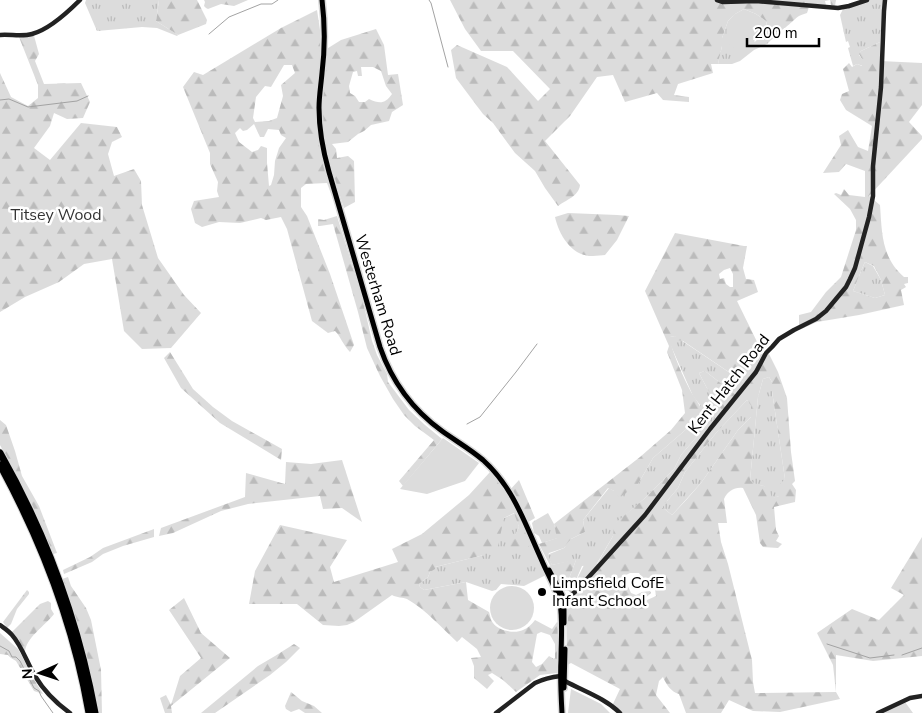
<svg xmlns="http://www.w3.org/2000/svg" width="922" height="713" viewBox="0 0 922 713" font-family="'Nunito Sans',sans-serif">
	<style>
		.grass { fill: url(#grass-tufts) }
		.forest { fill: url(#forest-firs); fill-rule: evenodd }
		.green { fill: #dcdcdc }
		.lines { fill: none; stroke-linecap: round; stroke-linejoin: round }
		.stream { stroke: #a3a3a3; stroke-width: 1 }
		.primary-casing { stroke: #dbdbdb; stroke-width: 8 }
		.highway-casing { stroke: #dbdbdb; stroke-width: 9 }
		.secondary { stroke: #222; stroke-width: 4.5 }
		.primary { stroke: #000; stroke-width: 5 }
		.highway { stroke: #000; stroke-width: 7 }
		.poi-dot { fill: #000; stroke: #fff; stroke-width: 2 }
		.labels { text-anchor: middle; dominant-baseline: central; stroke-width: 5; stroke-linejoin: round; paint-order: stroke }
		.park-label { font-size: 16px; fill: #333; stroke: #fff }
		.street-label { font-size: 16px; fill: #000; stroke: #fff }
		.poi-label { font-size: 16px; fill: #000; stroke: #fff; text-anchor: start }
	</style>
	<defs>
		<pattern id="grass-tufts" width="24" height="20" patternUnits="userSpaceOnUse" patternTransform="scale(1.25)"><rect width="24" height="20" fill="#dcdcdc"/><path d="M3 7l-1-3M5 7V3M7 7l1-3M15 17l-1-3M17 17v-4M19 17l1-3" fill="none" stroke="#bbb"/></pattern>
		<pattern id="forest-firs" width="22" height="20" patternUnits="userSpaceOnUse" patternTransform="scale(1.25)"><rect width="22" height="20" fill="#dcdcdc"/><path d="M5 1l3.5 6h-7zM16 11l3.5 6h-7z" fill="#bbb"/></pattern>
	</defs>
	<rect width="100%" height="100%" fill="#fff"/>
	<!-- grass -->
	<g class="grass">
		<polygon points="86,0 159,0 156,21 178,35 177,36 157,28 142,27 97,31 85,3"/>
		<polygon points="870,0 884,0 880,42 861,51 859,55 862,59 863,66 857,64 853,66 848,48 850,47 848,41 846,42 840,15 843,9"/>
		<path d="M744,9L756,14L766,21C767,31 772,32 780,34L771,40L767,44L754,50L740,61L732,64H718L722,46V38L728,21L735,14Z"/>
		<polygon points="865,262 873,266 881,280 885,295 875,298 853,291 864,264"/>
		<polygon points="675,336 745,383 736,395 705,371 699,373 709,392 716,400 721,409 712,423 704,428 681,455 674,469 645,498 615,524 613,536 596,565 582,566 573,587 571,587 567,584 576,560 552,565 547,555 564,548 571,539 585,532 583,520 609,488 614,491 638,484 653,458 698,419 700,405 693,396 671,346 669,340 670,337"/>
		<polygon points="769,377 772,382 772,391 785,479 779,496 771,499 764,486 756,485 750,480 758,397 763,379"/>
		<polygon points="747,400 751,406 751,417 738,430 701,483 672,515 662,507 678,488 685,472 716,433"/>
		<polygon points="515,513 519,527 515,536 534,544 545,570 546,575 524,586 501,584 496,590 492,591 466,582 424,590 420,587 419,584 428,577 430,572 435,567 484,555 484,549 504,518"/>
		<polygon points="548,513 554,524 558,538 542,543 539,536 534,533 532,523 534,521 536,520"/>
	</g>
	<!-- forest -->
	<g class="forest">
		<polygon points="159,0 197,0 207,20 206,24 178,35 156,21"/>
		<polygon points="204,0 248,0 234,6 221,4 208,9 206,8 204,6 205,2"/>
		<path d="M450,0H836L835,6L831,5L830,0L825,1L826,5L810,4L807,13C804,14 801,15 799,16C790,22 771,47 766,21L756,14L744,9L735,14L728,21L722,38V46L718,64H711L713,73L678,84L674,95L689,97V102L663,100L657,93L625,102L613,75L597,77L570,116L545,141L580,185C579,196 566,200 558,206L545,188L535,171L515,153L493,123L483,114L456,78L451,50L457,45L507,67L538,101L550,89L513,51H481L465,29Z"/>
		<path d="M317,10L320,30L321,46L325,50L341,40L376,29L384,45L388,75L398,74L403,105L392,112L389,121L371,125L364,131L358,134L348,142L332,144L336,149L337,158L348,156L354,161L355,202L344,208L340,196L333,199L327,183L306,184L301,188V207L307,216L330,274L354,345L350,352C343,345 341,337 335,331L328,333L312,321L287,229L281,217L266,220L261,218L240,223L219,222L202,227L195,223L191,209L194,201L219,197L217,191L218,182L210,164V153L183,87L194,72L203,75L281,28ZM284,65H292L295,73L281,85L283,96L277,118L269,121L255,122L253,118L256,97L265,86L271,87ZM361,67H373L381,71L386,86L392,94C385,104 380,104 369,99L365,102H359L355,96L350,93L349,86L353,72L357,71L358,76H362ZM254,124L260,137H264L268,129L279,130L281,135L286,138L279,148L275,161L274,175L271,185L269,186L267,163V148L261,146L258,150L252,152L239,142L235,133L240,128L243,131L247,130Z"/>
		<polygon points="33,32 39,54 35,61 44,84 81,83 90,102 83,118 67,119 54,113 50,126 34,148 50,160 81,123 117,127 122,137 112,142 108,154 114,176 134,169 141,181 142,205 158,258 184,295 201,313 171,348 142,349 124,331 112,259 84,264 59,282 25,297 0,312 0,73 11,97 28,106 38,98 38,85 19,37"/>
		<path d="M880,42V61L922,63V105L909,122L922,136V139L869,196L880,205C882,232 881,257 904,277H908V283L904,284L906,287L901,290L904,305L859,315L817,322L799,330V315L811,312L826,292L841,277L856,230V220L850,209L834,194L836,193L841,195L844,189L849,195L865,197V171L846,164L839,172L823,173L841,145L839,136L848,130L858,147L868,151L872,126L846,110L840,100L842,94L849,91L843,69L849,63L852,67L857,64L862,66V59L859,54L861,51ZM865,262L874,266L881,280L885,295L875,298L853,291L864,264Z"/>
		<path d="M568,213L617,215L629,216L617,240L605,255C602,255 597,256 593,256C572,257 559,235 555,217Z"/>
		<polygon points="337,216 362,297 372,341 377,355 387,374 388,382 409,410 425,425 442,439 403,486 399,481 434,440 415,426 404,415 393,399 380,376 367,348 358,312 333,224 320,226 318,226 318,219 324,220"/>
		<path d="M675,233L744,246H747L743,268L746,279L754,280L758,292L737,301L763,354H769L778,372L787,398L791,452L795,481L792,484L796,490L795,502L774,507L776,530L779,536L776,541L782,544L778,548L763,547L760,543L756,515L743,488C734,487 728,491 724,499L727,523H718L721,542L728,564L752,660L753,682L755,693L836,692L833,665L817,633L852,609L879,620L904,595L891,588L922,537V656L873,661L836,655V692L840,699L780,712L753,711L729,700L721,713H686L679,694C671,692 666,684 663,677L659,681L656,695L670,713H616L612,706L620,689L571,663L567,665L566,606L574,596L569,591H565L562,589L539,544L557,538L554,524L640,457L671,430L685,413L682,390L667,352L669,346L645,291ZM730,268L733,274V287H730L726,284L724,278L720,279L719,274L724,270ZM675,336L677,340L683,341L745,383L736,395L705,371L699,373L709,392L716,400L721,409L712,423L704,428L681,455L674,469L645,498L614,524L613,536L597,564L592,561L585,563L573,587H571L567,584L576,560H572L552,565L548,555L549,553L564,548L571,539L585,532L583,520L608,488L614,491L619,498L638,484L653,458L698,419L703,412C700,406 697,401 693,395C687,386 669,346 670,337ZM769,377L772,382V391L785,479L778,486L779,496L772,498L769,488C761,484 758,487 750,480L758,397L763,379ZM747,400L751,406V417L738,430L701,483L687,499L672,515L662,507L678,488L685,472L716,433ZM630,573H639L641,576L644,587L649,586L655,589L656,596L645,601L644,599L651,593L650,591L642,592L636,595L631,593L626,582V575Z"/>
		<polygon points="170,352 193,389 213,407 232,421 282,449 281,460 220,423 181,388 164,358"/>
		<polygon points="0,420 6,425 15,451 22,476 39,506 57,553 53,554 32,505 0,445"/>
		<polygon points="342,460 362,522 342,508 323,509 320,496 248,504 221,511 173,533 159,536 161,528 245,497 246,473 285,484 286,462 311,464"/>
		<path d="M490,472L508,492L519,480L535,518L525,524L534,544L523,548L510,550L509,547L519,527L514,513L504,518L498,546L484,549V555L435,567V569L430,572L428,577L419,584L420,587L424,590L466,582L468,600L489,612C490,615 491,621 493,623C499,631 515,634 523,630C528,628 532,624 535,620L552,629L557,622L559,623V670L557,673L540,675L516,692L503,680L492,673L488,675L494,681L487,689L474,678V666L471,658L481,657L477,649L462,637L457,642C443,629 425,609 407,599C403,597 397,598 392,595L354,622L347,625L339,626L323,625L297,604H249L255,571L280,525L347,540L330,567L334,582L398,562L392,549L422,534L469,495ZM541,632L550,635L555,644V658L554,659L549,656L542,664L536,667L532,662L537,634Z"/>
		<polygon points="154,529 154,537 123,546 103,554 92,562 64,574 63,570 90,557 103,548"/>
		<polygon points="68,577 71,586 86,608 91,620 101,670 102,713 98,713 93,683 76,622 62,579"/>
		<polygon points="27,590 29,592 29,594 17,609 11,624 7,628 3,622"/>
		<polygon points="184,598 201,633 230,658 171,706 172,713 165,713 160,698 166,695 171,705 180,676 201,658 169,610"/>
		<path d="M48,601L51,603V609L54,614C45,626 25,638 25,653L19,640L12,632L40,604Z"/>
		<polygon points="0,633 18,649 22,656 33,678 43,694 34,691 16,661 11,658 8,655 0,654"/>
		<polygon points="294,644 300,648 286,662 270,675 215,713 201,713 258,666 275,656"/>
		<polygon points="291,692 302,701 314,706 322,713 305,713 299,709 291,712 286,709 285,706"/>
	</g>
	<!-- green -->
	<g class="green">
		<path d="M744,11C748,12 754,13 757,16C765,22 767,34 764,44C749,51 746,53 731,46C721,31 728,17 744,11Z"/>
		<polygon points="443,438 479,463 465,481 427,494 400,489"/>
		<circle cx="512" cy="608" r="22"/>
		<polygon points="571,689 601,704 610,713 568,713"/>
		<polygon points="905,702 913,713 883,713 892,707"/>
	</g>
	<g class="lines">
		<!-- stream -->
		<g class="stream">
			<polyline points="429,0 431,3 448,67"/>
			<polyline points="209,34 229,17 261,4 272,4 278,0"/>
			<polyline points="0,100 9,99 28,107 77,101 88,96"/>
			<polyline points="467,424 480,417 516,372 537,344"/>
			<polyline points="827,644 870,658 894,655"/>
			<polyline points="0,646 9,651 12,657 16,657 20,661 34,688 39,691 41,696 53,713"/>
			<polyline points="902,655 922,648"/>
		</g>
		<!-- primary casing -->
		<g class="primary-casing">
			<g id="primary">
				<path d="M322,0C325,24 325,49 322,73C321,85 319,96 319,108C319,130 323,151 329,172L380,347C392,382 413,410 442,431C456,441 470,449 483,460C514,488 525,524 542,561C547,573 557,590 560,603C563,621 561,641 561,660C560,677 561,695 562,713"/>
				<polyline points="549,570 562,595 564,603 564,623"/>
				<polyline points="564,688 565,649"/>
			</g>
		</g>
		<!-- highway casing -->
		<g class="highway-casing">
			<g id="highway">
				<path d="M0,453C46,534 78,621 95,713"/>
				<path d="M0,465C42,542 74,626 89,713"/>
			</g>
		</g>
		<!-- secondary -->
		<g class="secondary">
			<polyline points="717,0 723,2 756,1 838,8 849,6 867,0"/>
			<path d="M0,35C10,34 22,37 32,34C48,30 68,12 80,0"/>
			<polyline points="561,601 568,598 577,590 645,515 710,429 756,372 766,353 772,347 779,339 794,330 816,319 826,311 846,287 850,279 855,268 869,217 873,196 873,166 881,87 884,11 885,0"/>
			<path d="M0,625C4,628 9,631 12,635C22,646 27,663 35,676C44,691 56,703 70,713"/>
			<path d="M565,681C583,691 605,698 620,713"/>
			<path d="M496,713L535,683C543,679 552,677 561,676L563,678"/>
			<polyline points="878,713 910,698 922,696"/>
		</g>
		<!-- primary -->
		<use href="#primary" class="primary"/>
		<!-- highway -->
		<use href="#highway" class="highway"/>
	</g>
	<!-- markers -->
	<circle class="poi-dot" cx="542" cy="592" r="5"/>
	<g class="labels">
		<!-- park labels -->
		<g class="park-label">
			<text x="56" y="215">Titsey Wood</text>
		</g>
		<!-- street labels -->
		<g class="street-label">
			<text transform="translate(378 295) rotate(73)">Westerham Road</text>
			<text transform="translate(729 384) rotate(-52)">Kent Hatch Road</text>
		</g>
		<!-- poi labels -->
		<g class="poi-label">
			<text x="552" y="583">Limpsfield CofE<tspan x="552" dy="18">Infant School</tspan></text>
		</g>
	</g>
	<!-- north arrow -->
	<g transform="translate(40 673) rotate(267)" stroke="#ffffff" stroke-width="4" paint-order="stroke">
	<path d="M0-4L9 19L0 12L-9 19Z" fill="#000000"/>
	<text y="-8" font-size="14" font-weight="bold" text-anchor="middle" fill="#000000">N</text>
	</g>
	<!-- scale -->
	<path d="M747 38v8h72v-8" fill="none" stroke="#000000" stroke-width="2.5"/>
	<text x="754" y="38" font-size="15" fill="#000000" stroke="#ffffff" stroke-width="4" paint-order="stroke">200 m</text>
</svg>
